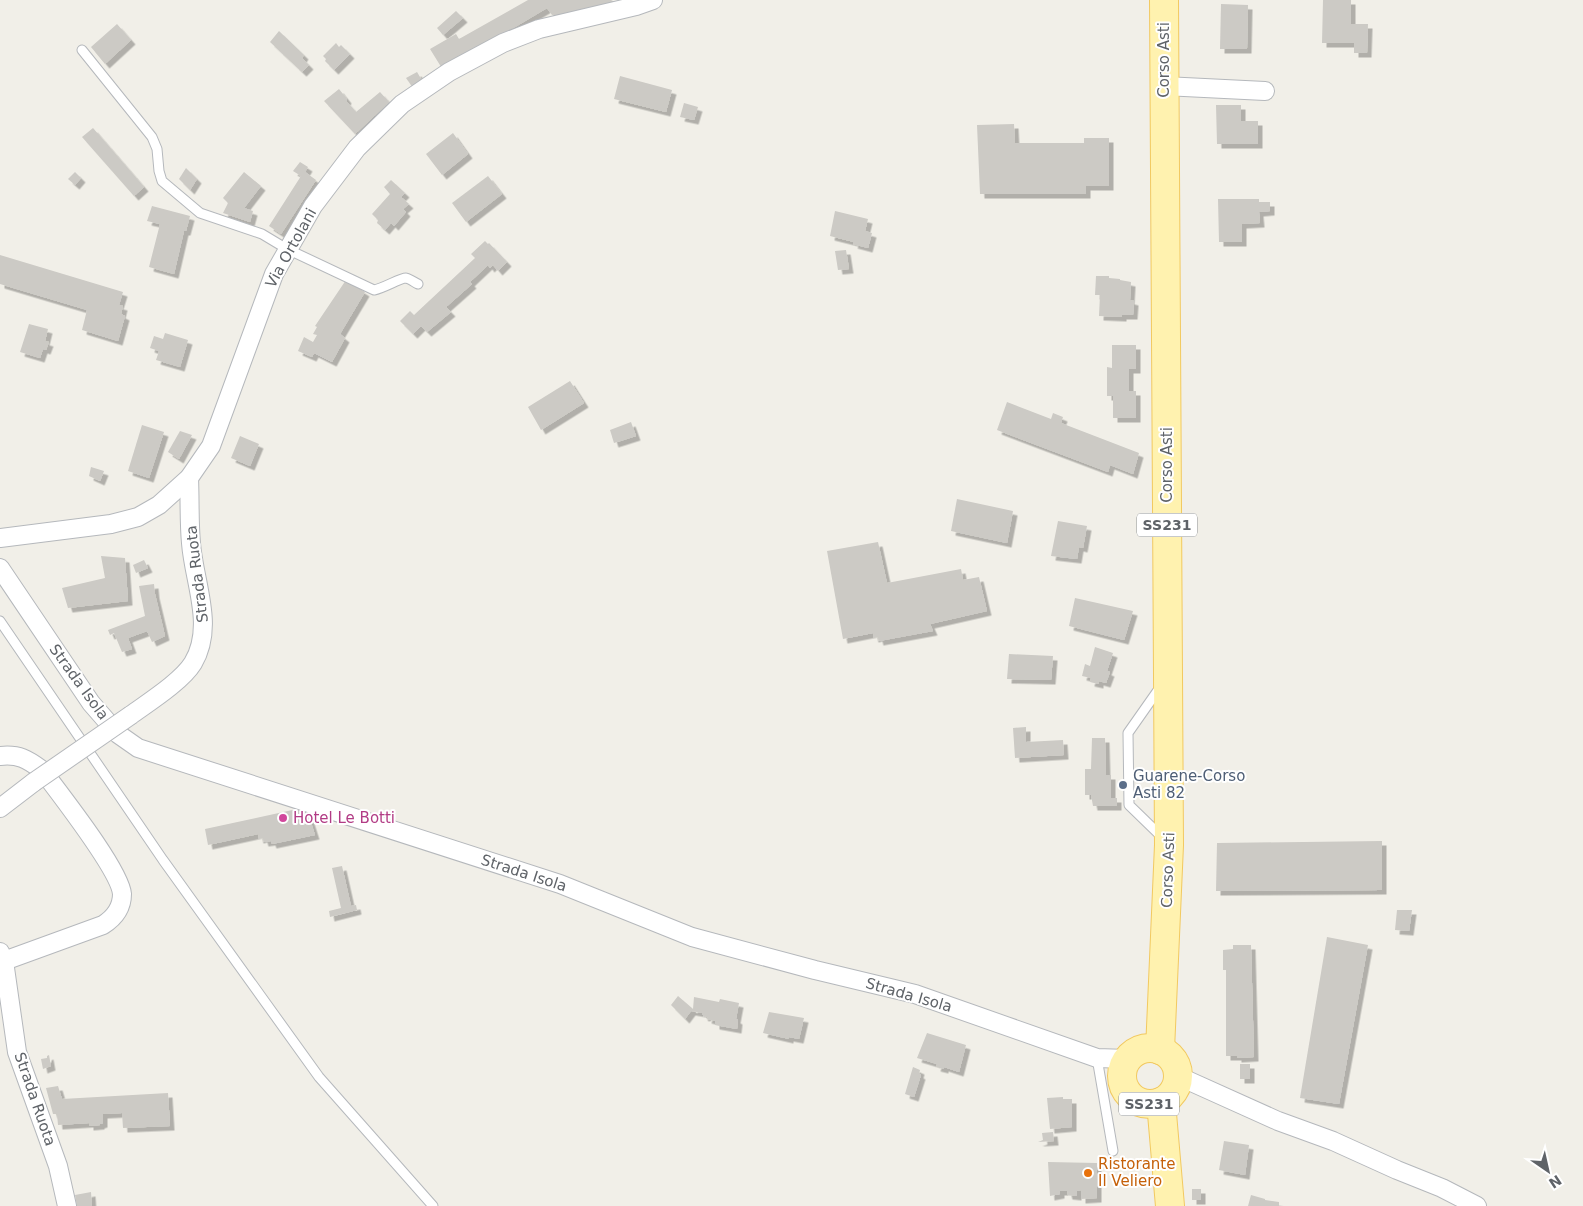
<svg xmlns="http://www.w3.org/2000/svg" width="1583" height="1206" viewBox="0 0 1583 1206" font-family="'DejaVu Sans',sans-serif">
	<style>
		.building { fill: #cccac5; filter: url(#shadow) }
		.lines { fill: none; stroke-linecap: round; stroke-linejoin: round }
		.service-casing { stroke: #b5b8bc; stroke-width: 11 }
		.minor-casing { stroke: #b5b8bc; stroke-width: 20 }
		.primary-casing { stroke: #f2c960; stroke-width: 30 }
		.service { stroke: #fff; stroke-width: 9 }
		.minor { stroke: #fff; stroke-width: 18 }
		.primary { stroke: #fff2af; stroke-width: 28 }
		.minor-bridge-casing { stroke: #b5b8bc; stroke-width: 20; stroke-linecap: butt }
		.minor-bridge { stroke: #fff; stroke-width: 18 }
		.service-dot { fill: #5c6f8a; stroke: #fff; stroke-width: 2 }
		.hotel-dot { fill: #d1479c; stroke: #fff; stroke-width: 2 }
		.food-dot { fill: #e8710a; stroke: #fff; stroke-width: 2 }
		.labels { text-anchor: middle; dominant-baseline: central; stroke-width: 4; stroke-linejoin: round; paint-order: stroke }
		.shield { fill: #fff; stroke: #8f9295; stroke-width: 1 }
		.shield-label { font-size: 14px; font-weight: bold; fill: #5f6368 }
		.street-label { font-size: 15px; fill: #5f6368; stroke: #fff }
		.service-label { font-size: 15px; fill: #4e5e75; stroke: #fff; text-anchor: start }
		.hotel-label { font-size: 15px; fill: #b23c85; stroke: #fff; text-anchor: start }
		.food-label { font-size: 15px; fill: #c56008; stroke: #fff; text-anchor: start }
	</style>
	<defs>
		<filter id="shadow"><feDropShadow dx="4.5" dy="4.5" stdDeviation="0" flood-color="#0004"/></filter>
	</defs>
	<rect width="100%" height="100%" fill="#f1efe8"/>
	<!-- building -->
	<g class="building">
		<polygon points="528,0 611,0 619,4 552,15 547,8 443,70 430,49 456,34 459,39"/>
		<polygon points="1323,0 1351,0 1351,24 1368,24 1367,53 1354,53 1354,43 1322,43"/>
		<polygon points="1221,4 1248,5 1247,49 1220,49"/>
		<polygon points="456,11 463,18 443,35 437,28"/>
		<polygon points="117,24 131,40 105,64 91,47"/>
		<polygon points="279,31 304,55 302,58 309,65 302,72 270,42"/>
		<polygon points="336,43 339,47 341,45 350,54 334,70 325,61 326,59 323,56"/>
		<polygon points="417,72 423,82 413,88 406,78"/>
		<polygon points="620,76 672,90 666,112 614,99"/>
		<polygon points="339,89 347,99 346,101 356,112 380,92 389,102 355,134 324,101"/>
		<polygon points="684,103 698,107 694,120 680,117"/>
		<polygon points="1216,105 1241,105 1241,121 1258,121 1258,144 1217,144"/>
		<polygon points="1014,124 1015,143 1084,143 1084,138 1109,138 1109,186 1086,186 1086,194 980,194 977,125"/>
		<polygon points="93,128 144,187 134,196 82,137"/>
		<polygon points="453,133 468,154 442,175 426,154"/>
		<polygon points="300,162 308,167 305,172 316,180 281,234 269,226 301,176 293,171"/>
		<polygon points="186,168 197,179 190,190 179,179"/>
		<polygon points="75,172 81,178 75,185 68,179"/>
		<polygon points="244,172 261,186 244,208 253,211 250,222 223,213 228,203 223,198"/>
		<polygon points="488,176 502,194 466,222 452,203"/>
		<polygon points="391,180 405,193 401,197 409,204 403,209 406,212 394,226 391,223 385,230 377,223 378,220 372,214 390,194 384,187"/>
		<polygon points="1218,199 1259,199 1259,202 1270,202 1270,211 1259,212 1260,223 1242,224 1242,242 1219,242"/>
		<polygon points="152,206 190,216 186,231 184,231 174,274 149,267 160,224 147,221"/>
		<polygon points="835,211 868,219 865,231 872,233 868,248 853,244 854,242 830,236"/>
		<polygon points="485,241 488,244 489,243 507,262 498,271 493,265 490,268 488,265 470,282 472,284 446,307 451,312 427,332 421,326 413,334 400,321 410,311 414,315 475,258 471,254"/>
		<polygon points="846,250 849,269 838,270 835,251"/>
		<polygon points="0,255 123,292 119,305 123,306 121,314 125,316 118,341 82,330 87,310 0,284"/>
		<polygon points="1096,276 1109,276 1109,278 1120,279 1120,280 1131,282 1130,300 1134,301 1133,315 1122,315 1122,317 1099,316 1100,295 1095,295"/>
		<polygon points="346,280 365,292 340,334 345,338 332,362 314,353 312,357 298,351 304,337 313,342 317,335 313,334 317,327 315,326"/>
		<polygon points="29,324 48,329 45,341 49,342 46,350 43,349 40,358 20,352"/>
		<polygon points="165,333 188,340 180,367 156,360 159,351 150,348 154,336 163,339"/>
		<polygon points="1112,345 1136,345 1136,369 1129,369 1129,391 1136,391 1136,418 1113,418 1113,396 1107,396 1107,367 1112,368"/>
		<polygon points="570,381 584,403 541,430 528,407"/>
		<polygon points="1007,402 1051,419 1053,413 1063,417 1061,423 1139,453 1133,474 1110,465 1108,472 997,430"/>
		<polygon points="631,422 636,436 614,443 610,430"/>
		<polygon points="142,425 164,432 149,478 128,471"/>
		<polygon points="180,431 192,435 179,459 168,452"/>
		<polygon points="240,436 259,444 250,466 231,458"/>
		<polygon points="91,467 104,471 100,481 89,476"/>
		<polygon points="957,499 1013,511 1007,543 951,531"/>
		<polygon points="1058,521 1087,526 1083,548 1079,547 1077,559 1051,556"/>
		<polygon points="878,542 887,583 961,569 963,580 979,577 987,611 930,624 933,631 879,641 878,637 874,638 873,633 843,639 827,551"/>
		<polygon points="101,556 125,558 128,601 68,608 62,588 105,578"/>
		<polygon points="144,560 148,568 136,573 133,565"/>
		<polygon points="154,584 155,594 165,636 152,642 147,631 128,638 132,649 122,652 114,633 110,635 108,630 145,616 139,586"/>
		<polygon points="1075,598 1133,611 1124,640 1069,626"/>
		<polygon points="1095,647 1113,653 1107,671 1110,672 1106,683 1099,681 1099,684 1090,682 1091,678 1082,676 1085,664 1090,666"/>
		<polygon points="1009,654 1053,656 1051,680 1007,679"/>
		<polygon points="1026,727 1026,742 1063,740 1064,755 1015,758 1013,728"/>
		<polygon points="1092,738 1105,738 1106,775 1111,775 1111,798 1117,798 1117,806 1093,806 1091,795 1085,795 1085,769 1091,769"/>
		<polygon points="306,807 315,835 272,844 271,841 264,842 263,838 259,839 258,834 208,845 205,829"/>
		<polygon points="1382,841 1382,890 1216,891 1217,843"/>
		<polygon points="342,866 351,906 356,905 357,910 330,917 329,911 341,908 332,868"/>
		<polygon points="1397,910 1412,910 1409,931 1395,930"/>
		<polygon points="1327,937 1368,945 1339,1104 1300,1098"/>
		<polygon points="1233,945 1251,945 1254,1057 1237,1058 1237,1056 1226,1056 1226,970 1223,970 1223,950 1233,949"/>
		<polygon points="678,996 693,1009 694,997 719,1002 720,999 739,1003 736,1019 738,1020 737,1029 715,1025 715,1021 707,1019 708,1016 704,1017 702,1013 691,1011 685,1019 671,1005"/>
		<polygon points="769,1012 804,1018 799,1039 789,1037 789,1039 763,1033"/>
		<polygon points="927,1033 966,1045 959,1072 944,1067 944,1069 936,1067 937,1064 917,1058"/>
		<polygon points="49,1055 51,1066 43,1069 41,1059 47,1058 47,1056"/>
		<rect x="1240" y="1064" width="10" height="15"/>
		<polygon points="913,1067 920,1070 919,1074 921,1075 914,1097 905,1094"/>
		<polygon points="58,1086 62,1099 168,1093 170,1126 123,1128 122,1113 103,1114 103,1123 100,1124 100,1125 89,1126 89,1123 58,1125 57,1114 53,1114 46,1088"/>
		<polygon points="1063,1097 1063,1099 1072,1099 1072,1127 1050,1129 1047,1098"/>
		<polygon points="1053,1132 1054,1141 1038,1142 1043,1140 1042,1133"/>
		<polygon points="1224,1141 1249,1145 1245,1175 1219,1170"/>
		<polygon points="1048,1162 1097,1163 1097,1198 1081,1199 1081,1190 1077,1191 1077,1196 1068,1195 1067,1191 1060,1191 1060,1194 1050,1196"/>
		<rect x="1192" y="1189" width="9" height="11"/>
		<polygon points="91,1192 92,1206 77,1206 75,1195"/>
		<polygon points="1251,1195 1265,1199 1265,1200 1279,1202 1279,1206 1248,1206"/>
	</g>
	<g class="lines">
		<!-- service casing -->
		<g class="service-casing">
			<g id="service">
				<path d="M82,50L152,137L157,149L159,171L162,181L200,213L262,234L287,249L374,290C384,288 400,278 406,278C410,279 414,282 418,284"/>
				<polyline points="0,621 163,860 319,1077 433,1206"/>
				<polyline points="1161,686 1128,733 1129,805 1163,838"/>
				<polyline points="1097,1058 1113,1151"/>
			</g>
		</g>
		<!-- minor casing -->
		<g class="minor-casing">
			<g id="minor">
				<polyline points="1164,86 1265,91"/>
				<polyline points="0,538 111,524 138,517 159,505 189,478 211,446 274,274 313,206 357,148 402,104 449,72 503,43 539,29 636,6 653,0"/>
				<polyline points="0,568 91,703 118,734 138,748 560,884 692,937 815,970 915,994 1097,1058 1128,1059"/>
				<path d="M131,715C149,702 182,681 193,663C215,626 194,583 191,543C189,522 190,500 189,478"/>
				<path d="M0,756C19,754 27,759 42,770C59,793 120,870 122,894C122,908 114,918 103,925L4,961"/>
				<polyline points="0,808 34,782"/>
				<polyline points="0,952 4,961 17,1052 58,1166 67,1206"/>
				<polyline points="1178,1076 1278,1121 1333,1141 1397,1170 1442,1188 1477,1206"/>
			</g>
		</g>
		<!-- primary casing -->
		<g class="primary-casing">
			<g id="primary">
				<circle cx="1150" cy="1076" r="28"/>
				<polyline points="1160,1050 1169,845 1164,0"/>
				<polyline points="1161,1102 1170,1206"/>
			</g>
		</g>
		<!-- service -->
		<use href="#service" class="service"/>
		<!-- minor -->
		<use href="#minor" class="minor"/>
		<!-- primary -->
		<use href="#primary" class="primary"/>
		<!-- minor-bridge casing -->
		<g class="minor-bridge-casing">
			<polyline id="minor-bridge" points="34,782 131,715"/>
		</g>
		<!-- minor-bridge -->
		<use href="#minor-bridge" class="minor-bridge"/>
	</g>
	<!-- markers -->
	<circle class="service-dot" cx="1123" cy="785" r="5"/>
	<circle class="hotel-dot" cx="283" cy="818" r="5"/>
	<circle class="food-dot" cx="1088" cy="1173" r="5"/>
	<g class="labels">
		<!-- shield labels -->
		<g class="shield">
			<rect x="1137" y="513.5" width="60" height="23" rx="4"/>
			<rect x="1119" y="1092.5" width="60" height="23" rx="4"/>
		</g>
		<g class="shield-label">
			<text x="1167" y="525">SS231</text>
			<text x="1149" y="1104">SS231</text>
		</g>
		<!-- street labels -->
		<g class="street-label">
			<text transform="translate(1164 60) rotate(-90)">Corso Asti</text>
			<text transform="translate(291 248) rotate(-61)">Via Ortolani</text>
			<text transform="translate(1167 465) rotate(-90)">Corso Asti</text>
			<text transform="translate(197 574) rotate(-97)">Strada Ruota</text>
			<text transform="translate(79 682) rotate(54)">Strada Isola</text>
			<text transform="translate(1168 870) rotate(-88)">Corso Asti</text>
			<text transform="translate(524 873) rotate(18)">Strada Isola</text>
			<text transform="translate(909 995) rotate(16)">Strada Isola</text>
			<text transform="translate(35 1099) rotate(71)">Strada Ruota</text>
		</g>
		<!-- service labels -->
		<g class="service-label">
			<text x="1133" y="776">Guarene-Corso<tspan x="1133" dy="17">Asti 82</tspan></text>
		</g>
		<!-- hotel labels -->
		<g class="hotel-label">
			<text x="293" y="818">Hotel Le Botti</text>
		</g>
		<!-- food labels -->
		<g class="food-label">
			<text x="1098" y="1164">Ristorante<tspan x="1098" dy="17">Il Veliero</tspan></text>
		</g>
	</g>
	<!-- north arrow -->
	<g transform="translate(1548 1171) rotate(146)" stroke="#ffffff" stroke-width="4" paint-order="stroke">
	<path d="M0-4L9 19L0 12L-9 19Z" fill="#5f6368"/>
	<text y="-8" font-size="14" font-weight="bold" text-anchor="middle" fill="#5f6368">N</text>
	</g>
</svg>
